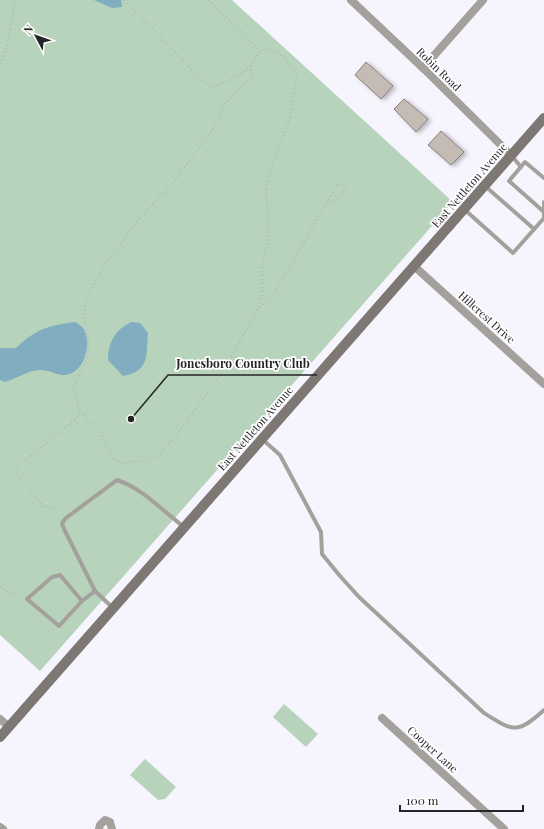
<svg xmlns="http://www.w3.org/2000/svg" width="544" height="829" viewBox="0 0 544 829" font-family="'Playfair Display',serif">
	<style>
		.green { fill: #b7d3bb }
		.water { fill: #81adc1 }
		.building { fill: #c4bbb4; stroke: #8a817b; filter: url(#shadow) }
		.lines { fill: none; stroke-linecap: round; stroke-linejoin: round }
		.path { stroke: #b1b0b8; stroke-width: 1.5; stroke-dasharray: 1 3; stroke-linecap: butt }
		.lane { stroke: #a4a19d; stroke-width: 4 }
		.street { stroke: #a4a19d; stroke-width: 8 }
		.secondary { stroke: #7d7873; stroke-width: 10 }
		.labels { text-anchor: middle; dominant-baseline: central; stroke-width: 3.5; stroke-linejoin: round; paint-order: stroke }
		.street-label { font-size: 11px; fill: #252529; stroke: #fff }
		.leader { fill: none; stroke: #252529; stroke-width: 1.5 }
		.callout-dot { fill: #252529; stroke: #fff; stroke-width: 1.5 }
		.callout-label { font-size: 12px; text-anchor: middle; font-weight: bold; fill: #252529; stroke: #fff; stroke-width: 3.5; stroke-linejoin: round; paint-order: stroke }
	</style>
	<defs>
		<filter id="shadow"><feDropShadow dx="3" dy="1.5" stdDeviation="2" flood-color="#0004"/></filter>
	</defs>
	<rect width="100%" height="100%" fill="#f6f5fe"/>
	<!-- green -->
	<g class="green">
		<polygon points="0,0 232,0 453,202 40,671 0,635"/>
		<polygon points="284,704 318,734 306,747 273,717"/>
		<polygon points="145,759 176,787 165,799 158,800 130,775"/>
	</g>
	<!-- water -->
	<g class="water">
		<polygon points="94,0 121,0 122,7 112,8"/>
		<path d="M76,322C78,324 81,326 83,328C92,341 86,368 70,374C60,378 51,370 40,370C28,370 16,379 5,382L0,380V348H16C36,329 49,325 76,322Z"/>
		<path d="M131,322L140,323L148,333C146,356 150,371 123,376L108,360C108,342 115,330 131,322Z"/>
	</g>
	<!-- building -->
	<g class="building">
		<polygon points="366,62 393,86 381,99 355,75"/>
		<polygon points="404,99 428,119 416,132 394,109"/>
		<polygon points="441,131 464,152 451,165 428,145"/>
	</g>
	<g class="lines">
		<!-- path -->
		<g class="path">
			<path d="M124,0L207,85L213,87C226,82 242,75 251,65C254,62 255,57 258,54C272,39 289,63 297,73L289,122L273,161L266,187L269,235L262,266V296L253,318L222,372L179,432L159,455L143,461L123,463L113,459L106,446L102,433L80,411L73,389L88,355V337L84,315L86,298L105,265L139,219L173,183L211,133L225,104L252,76L251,65"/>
			<polyline points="209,0 261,52"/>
			<polyline points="0,68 7,46 15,0"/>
			<path d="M257,310L273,295L337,185L342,183L346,186C342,196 337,201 327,203"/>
			<polyline points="56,508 43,506 16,473 16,468 77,418 80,411"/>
			<polyline points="0,586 6,591 21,597"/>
		</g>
		<!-- lane -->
		<g class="lane">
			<polyline points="511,155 521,167"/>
			<polyline points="485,186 534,229"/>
			<polyline points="464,209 513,253 544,218 544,202"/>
			<polyline points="544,212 509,181 525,162 544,178"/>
			<path d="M262,439L280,455L321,532L322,554L340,576L359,597L484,713C514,732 517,734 544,710"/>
			<polyline points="82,601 60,575 52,577 27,599 59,626 82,601 95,591"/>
			<path d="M113,608L95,591L64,529L62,523L66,518L117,480C142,488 163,511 184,527"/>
		</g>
		<!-- street -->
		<g class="street">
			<polyline points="351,0 423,68 511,155"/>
			<polyline points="423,68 483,0"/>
			<polyline points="414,266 544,384"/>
			<polyline points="382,718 504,829"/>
			<polyline points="0,719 9,727"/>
			<polyline points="0,827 3,829"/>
			<polyline points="99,829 100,825 105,820 110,822 112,829"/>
		</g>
		<!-- secondary -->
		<polyline class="secondary" points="0,737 544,118"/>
	</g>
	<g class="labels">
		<!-- street labels -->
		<g class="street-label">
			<text transform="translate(439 69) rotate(44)">Robin Road</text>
			<text transform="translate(469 185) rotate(-49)">East Nettleton Avenue</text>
			<text transform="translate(487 317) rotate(42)">Hillcrest Drive</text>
			<text transform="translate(255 428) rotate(-49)">East Nettleton Avenue</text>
			<text transform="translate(433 749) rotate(42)">Cooper Lane</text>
		</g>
	</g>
	<!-- callouts -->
	<path class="leader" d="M131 419L168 375H317"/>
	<circle class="callout-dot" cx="131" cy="419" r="4"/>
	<g class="callout-label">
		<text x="243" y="368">Jonesboro Country Club</text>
	</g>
	<!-- north arrow -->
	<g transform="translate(36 36) rotate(311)" stroke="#ffffff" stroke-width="3" paint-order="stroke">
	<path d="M0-3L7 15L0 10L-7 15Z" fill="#252529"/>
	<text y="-6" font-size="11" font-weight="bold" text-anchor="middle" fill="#252529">N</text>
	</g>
	<!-- scale -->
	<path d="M400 805v6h123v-6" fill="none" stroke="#252529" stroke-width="2"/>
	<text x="406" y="805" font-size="12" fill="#252529" stroke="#ffffff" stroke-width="3" paint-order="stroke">100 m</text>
</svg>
